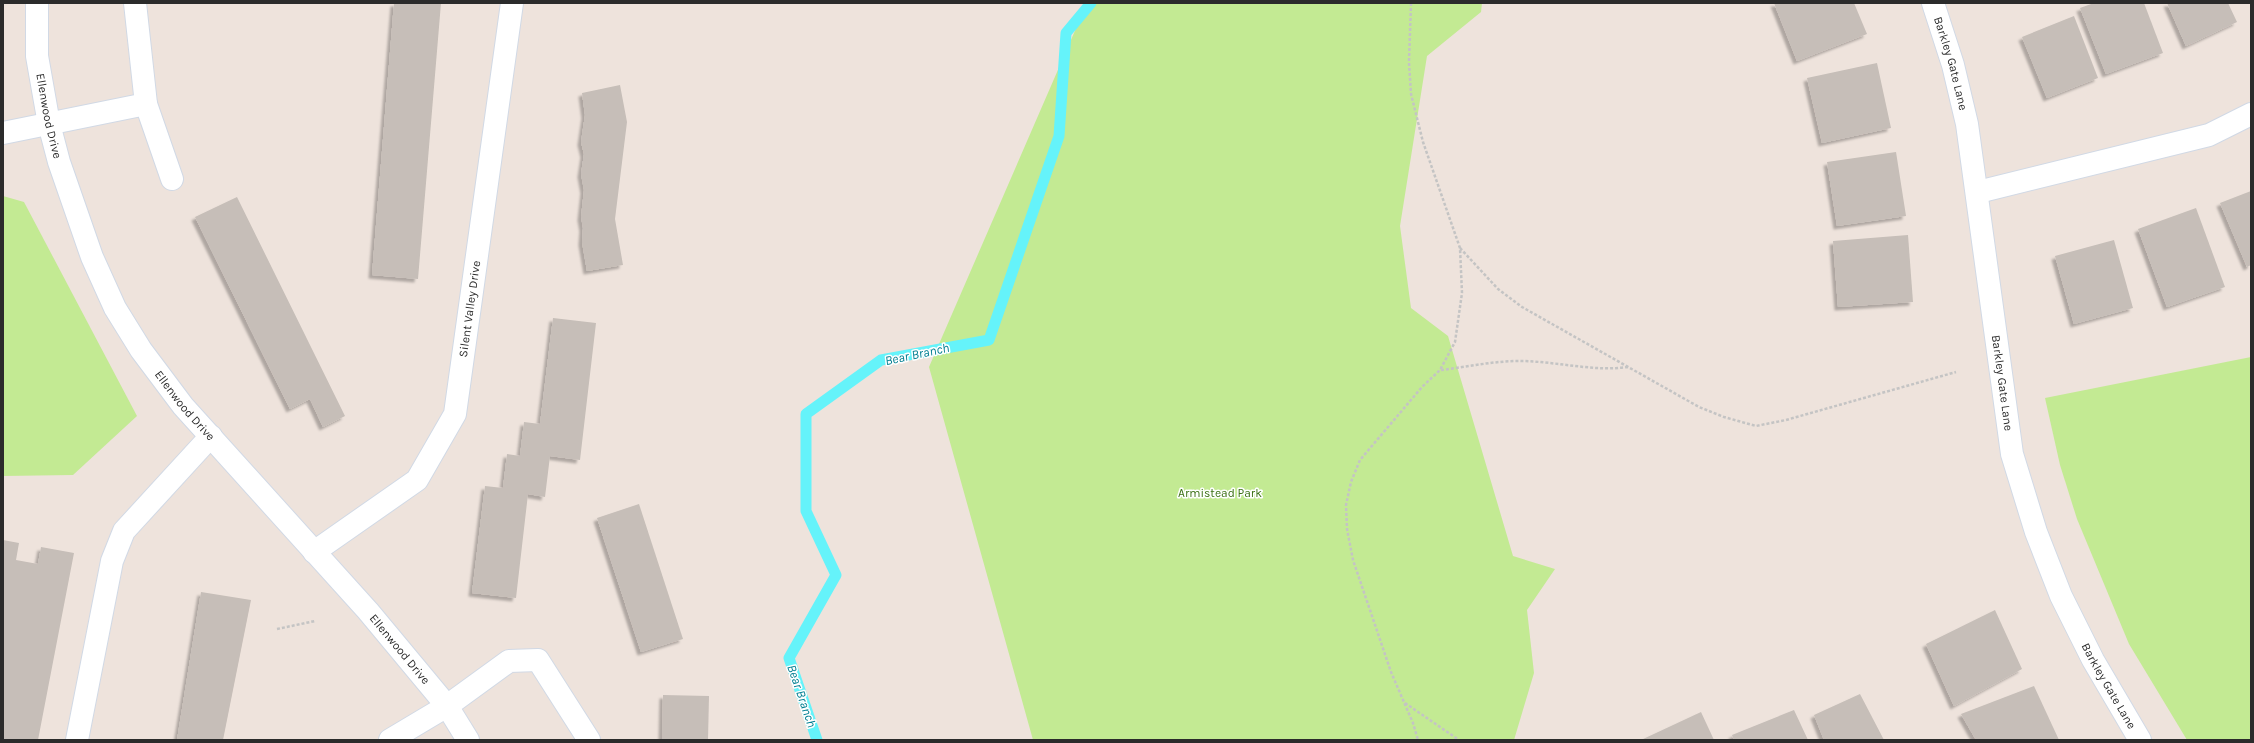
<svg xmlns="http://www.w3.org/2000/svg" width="2254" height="743" viewBox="0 0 2254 743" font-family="Karla,sans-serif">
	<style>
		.green { fill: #c3ea93 }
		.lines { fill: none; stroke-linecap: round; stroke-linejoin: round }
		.stream { stroke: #65f3fa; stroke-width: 11 }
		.building { fill: #c6beb8; filter: url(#shadow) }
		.minor-casing { stroke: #d1d9e5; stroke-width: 24 }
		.tertiary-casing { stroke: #d1d9e5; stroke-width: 24 }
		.path { stroke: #c4c4c4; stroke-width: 2.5; stroke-dasharray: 3 2; stroke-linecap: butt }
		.minor { stroke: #fff; stroke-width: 22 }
		.tertiary { stroke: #fff; stroke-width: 22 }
		.labels { text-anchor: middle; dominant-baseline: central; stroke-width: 3; stroke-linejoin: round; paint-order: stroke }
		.street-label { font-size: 12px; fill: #2b2b2b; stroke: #fff }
		.park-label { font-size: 12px; fill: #3a7013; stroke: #fff }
		.water-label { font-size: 13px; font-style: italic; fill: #038093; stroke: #fff }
	</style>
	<defs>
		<filter id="shadow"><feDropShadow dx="-3.5" dy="3.5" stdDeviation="1" flood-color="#0004"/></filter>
	</defs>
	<rect width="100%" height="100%" fill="#eee3dc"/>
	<!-- green -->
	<g class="green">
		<polygon points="1087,3 1482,3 1481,12 1427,56 1400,226 1411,308 1448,336 1513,556 1555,569 1527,610 1534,673 1514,740 1033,740 929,367"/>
		<polygon points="3,196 24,202 137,416 73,475 3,476"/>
		<polygon points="2251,357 2251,740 2187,740 2129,644 2077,519 2060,465 2045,398"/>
	</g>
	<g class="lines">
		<!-- stream -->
		<polyline class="stream" points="817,740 789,658 836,575 806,511 806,414 881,360 989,340 1059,136 1066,33 1091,3"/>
	</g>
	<!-- building -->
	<g class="building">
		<polygon points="394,3 441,3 418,279 372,275"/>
		<polygon points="1774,3 1854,3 1867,34 1797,61"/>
		<polygon points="2094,3 2144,3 2163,53 2106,74 2080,8"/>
		<polygon points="2167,3 2228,3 2237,22 2186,46"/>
		<polygon points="2074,16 2098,78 2047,98 2022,37"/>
		<polygon points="1877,63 1891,128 1822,143 1807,78"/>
		<polygon points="620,85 627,122 615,219 623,265 587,271 582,242 583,228 581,217 584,190 581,174 584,154 581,142 585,115 582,93"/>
		<polygon points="1896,152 1906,216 1837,226 1827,162"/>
		<polygon points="2251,191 2251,265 2247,267 2220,203"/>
		<polygon points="237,197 345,416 323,427 310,399 290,409 195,217"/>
		<polygon points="2196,208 2225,287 2167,307 2138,229"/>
		<polygon points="1908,235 1913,302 1838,307 1833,241"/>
		<polygon points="2114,240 2133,308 2074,324 2055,256"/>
		<polygon points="553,318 596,323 580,460 550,456 545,497 528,494 516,598 472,593 485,486 503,488 507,454 520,456 524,422 540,424"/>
		<polygon points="639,504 683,639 641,652 597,518"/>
		<polygon points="3,540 19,543 16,560 38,564 41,547 74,553 38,740 3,740"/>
		<polygon points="201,592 251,600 223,740 177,740"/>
		<polygon points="1995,610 2022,669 1954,706 1926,644"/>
		<polygon points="2034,686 2059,740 1976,740 1961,714"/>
		<polygon points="1860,694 1884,740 1824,740 1814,715"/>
		<polygon points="663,695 709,696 708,740 662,740"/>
		<polygon points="1794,710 1808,740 1734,740 1732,735"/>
		<polygon points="1701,712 1714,740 1641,740"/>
	</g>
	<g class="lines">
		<!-- minor casing -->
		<g class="minor-casing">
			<g id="minor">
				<polyline points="135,3 146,104"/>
				<path id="s1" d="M1933,3L1953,65L1967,124L2012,454L2036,532L2061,596L2093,660L2140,740"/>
				<polyline points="3,133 146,104 172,179"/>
				<polyline points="1978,192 2209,135 2251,114"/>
				<path id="s2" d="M314,552L417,480L455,414L512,3"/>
				<polyline points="77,740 112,561 124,531 211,436"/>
				<polyline points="390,740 447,706 509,661 538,660 589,740"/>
			</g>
		</g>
		<!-- tertiary casing -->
		<g class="tertiary-casing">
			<g id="tertiary">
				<path id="s3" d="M37,3V56L49,124L59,162L92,257L115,308L141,350L183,406L368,611L447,706L468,740"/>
			</g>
		</g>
		<!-- path -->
		<g class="path">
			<polyline points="1411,3 1409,62 1411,94 1423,142 1460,248 1462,293 1455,342 1440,370 1422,387 1360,460 1351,482 1346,505 1347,529 1353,560 1391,672 1413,723 1418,740"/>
			<polyline points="1460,248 1498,289 1522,307 1699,407 1724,417 1756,426 1786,420 1956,372"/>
			<path d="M1441,370C1467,367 1493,361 1519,361C1556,361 1592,372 1628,367"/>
			<polyline points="277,629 315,621"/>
			<polyline points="1405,703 1459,740"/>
		</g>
		<!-- minor -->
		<use href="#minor" class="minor"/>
		<!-- tertiary -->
		<use href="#tertiary" class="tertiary"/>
	</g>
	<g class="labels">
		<!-- street labels -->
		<g class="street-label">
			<text stroke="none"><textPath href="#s1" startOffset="63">Barkley Gate Lane</textPath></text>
			<text stroke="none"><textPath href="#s3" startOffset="114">Ellenwood Drive</textPath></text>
			<text stroke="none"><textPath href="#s2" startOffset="308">Silent Valley Drive</textPath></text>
			<text stroke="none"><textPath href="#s1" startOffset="387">Barkley Gate Lane</textPath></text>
			<text stroke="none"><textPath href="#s3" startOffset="438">Ellenwood Drive</textPath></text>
			<text stroke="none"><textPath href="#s3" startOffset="763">Ellenwood Drive</textPath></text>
			<text stroke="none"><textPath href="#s1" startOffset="711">Barkley Gate Lane</textPath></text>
		</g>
		<!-- park labels -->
		<g class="park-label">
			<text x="1220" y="493">Armistead Park</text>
		</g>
		<!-- water labels -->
		<g class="water-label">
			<text transform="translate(917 354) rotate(-12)">Bear Branch</text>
			<text transform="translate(802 696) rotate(71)">Bear Branch</text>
		</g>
	</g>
	<!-- border -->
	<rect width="2254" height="743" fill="none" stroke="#2b2b2b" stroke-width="8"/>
</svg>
